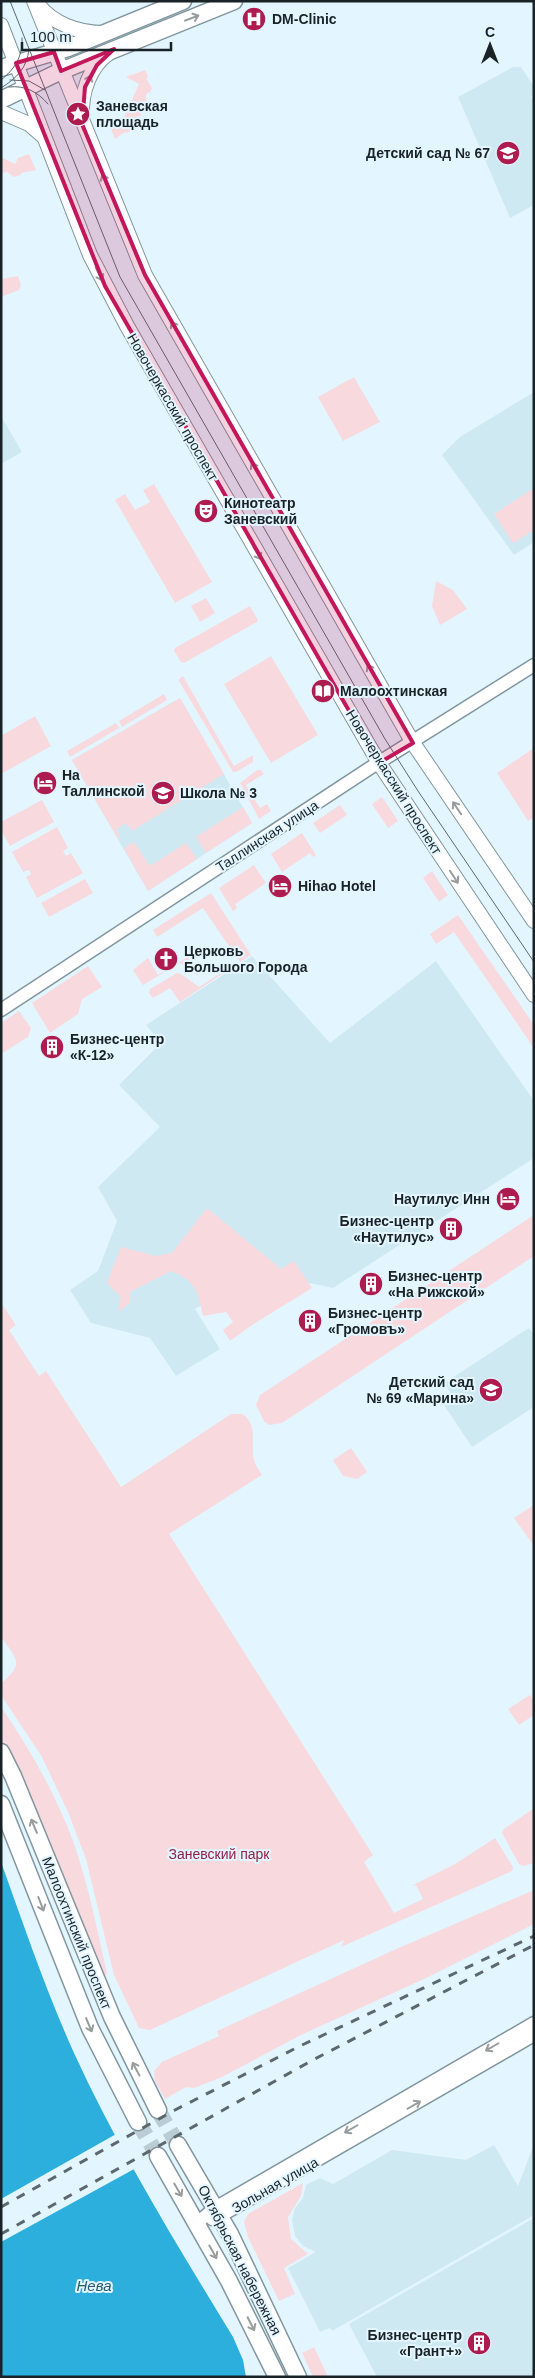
<svg xmlns="http://www.w3.org/2000/svg" width="535" height="2378" viewBox="0 0 535 2378" font-family="Helvetica,sans-serif">
	<style>
		.built { fill: #cfe9f3 }
		.green { fill: #f8d9de }
		.water { fill: #2cafdc }
		.pier { fill: #e3f6ff }
		.lines { fill: none; stroke-linecap: round; stroke-linejoin: round }
		.primary-tunnel { stroke: #bbccd4; stroke-width: 16; stroke-dasharray: 16 8; stroke-linecap: butt }
		.tertiary-casing { stroke: #80959f; stroke-width: 15 }
		.secondary-casing { stroke: #80959f; stroke-width: 16 }
		.primary-casing { stroke: #80959f; stroke-width: 19 }
		.tertiary { stroke: #fff; stroke-width: 12 }
		.secondary { stroke: #fff; stroke-width: 14 }
		.primary { stroke: #fff; stroke-width: 16 }
		.tram { stroke: #5c686e; stroke-width: 1 }
		.rail { stroke: #5c686e; stroke-width: 3; stroke-dasharray: 9 9; stroke-linecap: butt }
		.oneway { stroke: #989c9d }
		.marked { fill: #c2185b; fill-opacity: 0.2; stroke: #c2185b; stroke-width: 4; stroke-linejoin: round }
		.labels { text-anchor: middle; dominant-baseline: central; stroke-width: 4; stroke-linejoin: round; paint-order: stroke }
		.poi-label { font-size: 14px; font-weight: bold; fill: #192226; stroke: #e3f6ff; text-anchor: start }
		.street-label { font-size: 14px; fill: #192226; stroke: #e3f6ff }
		.park-label { font-size: 14px; fill: #951e45; stroke: #e3f6ff }
		.water-label { font-size: 15px; font-style: italic; fill: #285a6d; stroke: #e3f6ff }
	</style>
	<rect width="100%" height="100%" fill="#e3f6ff"/>
	<!-- built -->
	<g class="built">
		<polygon points="513,67 521,67 534,87 534,95 531,97 534,101 534,205 510,218 458,97"/>
		<polygon points="534,392 534,542 514,555 442,455 460,437"/>
		<polygon points="1,416 22,452 1,464"/>
		<polygon points="180,698 252,823 148,891 72,760"/>
		<polygon points="252,956 330,1043 436,961 534,1101 534,1158 333,1288 263,1273 195,1309 220,1349 176,1376 150,1338 91,1323 70,1290 98,1271 117,1221 98,1187 160,1127 119,1085 161,1043 146,1025"/>
		<polygon points="529,1328 534,1335 534,1407 472,1447 444,1405 454,1398 444,1383"/>
		<polygon points="534,2144 534,2215 332,2331 330,2328 320,2332 288,2268 316,2252 303,2246 295,2236 292,2220 295,2208 303,2198 306,2185 320,2178 333,2184 392,2150 466,2160 494,2145 518,2186"/>
		<polygon points="534,2218 534,2377 377,2377 349,2324"/>
	</g>
	<!-- green -->
	<g class="green">
		<polygon points="145,70 148,77 146,78 152,88 150,93 148,92 145,97 147,99 140,117 137,116 134,130 126,133 125,132 115,139 108,121 114,119 122,122 139,84 126,77"/>
		<polygon points="29,154 36,170 21,173 21,175 14,177 6,171 5,173 1,172 1,157 15,164 18,158"/>
		<polygon points="18,276 21,285 19,290 1,297 1,279"/>
		<polygon points="354,377 380,422 343,441 318,397"/>
		<polygon points="154,484 212,582 175,603 115,500 125,494 135,510 150,502 143,490"/>
		<polygon points="534,488 534,530 513,543 494,514"/>
		<polygon points="436,581 453,590 467,609 440,625 432,606"/>
		<polygon points="206,598 215,613 200,622 191,606"/>
		<polygon points="250,606 258,620 257,622 184,663 181,662 174,651 175,648"/>
		<polygon points="271,656 318,735 271,763 224,684"/>
		<polygon points="183,676 234,766 253,755 253,762 236,772 233,772 179,681 179,679"/>
		<polygon points="164,694 167,700 122,727 119,721"/>
		<polygon points="180,698 224,774 132,831 127,823 116,829 120,838 118,839 72,760"/>
		<polygon points="35,716 51,746 1,774 1,736"/>
		<polygon points="116,723 119,728 70,757 67,751"/>
		<polygon points="534,748 534,817 528,821 497,773"/>
		<polygon points="257,770 261,770 264,774 246,785 260,808 267,804 271,811 259,819 240,783"/>
		<polygon points="382,797 398,821 388,828 372,804"/>
		<polygon points="42,800 54,822 10,846 1,830 1,822"/>
		<polygon points="340,805 347,815 320,833 313,823"/>
		<polygon points="243,807 252,823 206,853 196,837"/>
		<polygon points="57,827 68,848 63,851 66,856 71,853 83,873 37,898 26,877 31,874 29,870 23,872 12,852"/>
		<polygon points="302,833 316,855 313,857 310,853 282,872 271,854"/>
		<polygon points="134,842 150,866 186,843 197,859 148,891 124,848"/>
		<polygon points="254,865 266,883 235,904 237,908 233,911 219,888"/>
		<polygon points="432,871 448,895 439,902 423,878"/>
		<polygon points="85,879 93,893 49,917 41,903"/>
		<polygon points="211,893 251,955 240,962 203,908 157,937 153,930"/>
		<polygon points="458,915 534,1025 534,1048 454,932 436,944 430,934"/>
		<polygon points="188,957 198,976 180,963 143,985 133,970 148,958 158,975"/>
		<polygon points="88,966 102,987 82,999 78,1014 50,1033 32,1003"/>
		<polygon points="225,970 228,970 180,1002 170,988 153,998 149,993 150,989 177,973 181,974 199,987"/>
		<polygon points="19,1011 31,1028 28,1037 1,1054 1,1023"/>
		<path d="M207,1208L281,1269L294,1261L312,1288L252,1325L230,1341L223,1330L233,1322L226,1312L203,1316C198,1291 196,1281 171,1271L130,1292V1303L118,1312L121,1297L107,1283L121,1247L156,1256L172,1253Z"/>
		<polygon points="534,1215 534,1256 282,1423 269,1425 264,1421 256,1405 260,1395"/>
		<path d="M1,1303L16,1325L9,1330L39,1376L46,1371L121,1487L231,1414H242C259,1424 250,1444 254,1460C255,1465 259,1470 262,1475L169,1534L373,1855L364,1862L394,1913L423,1899L416,1885L411,1886L455,1864L495,1838L513,1867L512,1871L341,1947L344,1940L150,2030L139,2028L114,1975L86,1859L68,1812L42,1757L1,1695V1683C25,1664 17,1659 1,1637Z"/>
		<polygon points="351,1448 367,1472 357,1479 343,1476 333,1460"/>
		<polygon points="534,1505 534,1546 514,1518"/>
		<polygon points="530,1695 534,1701 534,1715 519,1725 508,1709"/>
		<path d="M1,1707C30,1749 55,1793 73,1841C88,1883 97,1929 107,1973L103,1978L1,1742Z"/>
		<polygon points="534,1808 534,1863 523,1866 519,1864 502,1833 504,1829"/>
		<polygon points="534,1890 534,1924 426,1978 301,2035 222,2077 194,2088 186,2087 165,2099 155,2081 154,2071 162,2062 219,2036 217,2031 394,1950"/>
		<polygon points="303,2183 301,2196 288,2217 291,2239 308,2254 284,2268 295,2294 279,2301 248,2237 244,2222 248,2214"/>
		<polygon points="314,2347 328,2377 313,2377 302,2353"/>
	</g>
	<!-- water -->
	<path class="water" d="M1,1862C24,1926 46,1991 74,2053C119,2151 177,2245 233,2337L243,2360L246,2377H1Z"/>
	<!-- pier -->
	<polygon class="pier" points="118,2133 136,2168 1,2242 1,2199"/>
	<g class="lines">
		<!-- primary-tunnel -->
		<g class="primary-tunnel">
			<polyline points="158,2110 178,2145"/>
			<polyline points="138,2122 158,2156"/>
		</g>
		<!-- tertiary casing -->
		<g class="tertiary-casing">
			<g id="tertiary">
				<polyline points="1,1010 370,768 534,665"/>
				<polyline points="212,2219 220,2216 534,2035"/>
				<polyline points="197,2223 215,2208 534,2023"/>
			</g>
		</g>
		<!-- secondary casing -->
		<g class="secondary-casing">
			<g id="secondary">
				<polyline points="34,1 145,275 413,743 534,921"/>
				<path d="M37,3C52,24 79,33 104,33"/>
				<polyline points="1,25 90,255 127,326 379,763 534,995"/>
				<polyline points="1,112 29,124 44,137"/>
				<path d="M82,116C81,93 89,67 109,53"/>
			</g>
		</g>
		<!-- primary casing -->
		<g class="primary-casing">
			<g id="primary">
				<polyline points="1,68 68,48 183,1"/>
				<polyline points="1,100 61,71 234,1"/>
				<polyline points="1,1752 13,1776 112,2017 158,2110"/>
				<polyline points="1,1804 90,2028 138,2122"/>
				<polyline points="178,2145 230,2234 298,2377"/>
				<polyline points="158,2156 229,2281 277,2377"/>
			</g>
		</g>
		<!-- tertiary -->
		<use href="#tertiary" class="tertiary"/>
		<!-- secondary -->
		<use href="#secondary" class="secondary"/>
		<!-- primary -->
		<use href="#primary" class="primary"/>
		<!-- tram -->
		<g class="tram">
			<polyline points="10,1 120,277 385,739 418,791 534,962"/>
			<path d="M1,80C15,69 23,56 22,38"/>
			<polyline points="10,80 29,81 45,90"/>
			<path d="M9,87C25,85 38,92 48,104"/>
			<path d="M1,88C17,78 27,68 29,49"/>
		</g>
		<!-- rail -->
		<g class="rail">
			<polyline points="1,2207 175,2110 300,2046 534,1936"/>
			<polyline points="1,2234 311,2061 534,1945"/>
		</g>
	</g>
	<!-- one-way arrows -->
	<defs><path id="oneway-shaft" d="M-6 0H5M1.5-3L5.5 0L1.5 3" fill="none" stroke-width="1.6" stroke-linecap="round" stroke-linejoin="round" transform="scale(1.25)"/></defs>
	<g class="oneway">
		<use href="#oneway-shaft" transform="translate(192 18) rotate(-21)"/>
		<use href="#oneway-shaft" transform="translate(88 82) rotate(-67)"/>
		<use href="#oneway-shaft" transform="translate(105 181) rotate(-112)"/>
		<use href="#oneway-shaft" transform="translate(99 274) rotate(64)"/>
		<use href="#oneway-shaft" transform="translate(175 328) rotate(-119)"/>
		<use href="#oneway-shaft" transform="translate(255 469) rotate(-119)"/>
		<use href="#oneway-shaft" transform="translate(257 553) rotate(60)"/>
		<use href="#oneway-shaft" transform="translate(371 671) rotate(-120)"/>
		<use href="#oneway-shaft" transform="translate(457 808) rotate(-124)"/>
		<use href="#oneway-shaft" transform="translate(454 877) rotate(57)"/>
		<use href="#oneway-shaft" transform="translate(34 1826) rotate(-113)"/>
		<use href="#oneway-shaft" transform="translate(41 1904) rotate(69)"/>
		<use href="#oneway-shaft" transform="translate(89 2025) rotate(67)"/>
		<use href="#oneway-shaft" transform="translate(492 2047) rotate(150)"/>
		<use href="#oneway-shaft" transform="translate(136 2069) rotate(-118)"/>
		<use href="#oneway-shaft" transform="translate(414 2105) rotate(-30)"/>
		<use href="#oneway-shaft" transform="translate(351 2129) rotate(150)"/>
		<use href="#oneway-shaft" transform="translate(178 2190) rotate(60)"/>
		<use href="#oneway-shaft" transform="translate(213 2252) rotate(61)"/>
		<use href="#oneway-shaft" transform="translate(251 2324) rotate(63)"/>
	</g>
	<!-- marked area -->
	<path class="marked" d="M114,49L97,65L85,87L82,124L145,275L413,743L379,763L105,286L16,63L54,52L61,71Z"/>
	<!-- icons -->
	<defs>
		<g id="hospital-disc" transform="scale(1.25)"><circle r="9.5" fill="#ad1b4f" stroke="#e3f6ff"/><path d="M-5-5h3v3.5h4V-5h3V5h-3V1.5h-4V5h-3Z" fill="#fff"/></g>
		<g id="sight-disc" transform="scale(1.25)"><circle r="9.5" fill="#ad1b4f" stroke="#e3f6ff"/><path d="M0-6L1.8-2.2L6-1.7L2.9 1.2L3.7 5.4L0 3.3L-3.7 5.4L-2.9 1.2L-6-1.7L-1.8-2.2Z" fill="#fff"/></g>
		<g id="school-disc" transform="scale(1.25)"><circle r="9.5" fill="#ad1b4f" stroke="#e3f6ff"/><path d="M0-5L7-2L0 1L-7-2ZM-4 1L0 2.5L4 1V4Q0 6-4 4Z" fill="#fff"/></g>
		<g id="theatre-disc" transform="scale(1.25)"><circle r="9.5" fill="#ad1b4f" stroke="#e3f6ff"/><path d="M-5-5.5Q0-4 5-5.5V0Q5 5 0 6Q-5 5-5 0ZM-3.3-2.5H-1v1.5H-3.3ZM1-2.5H3.3v1.5H1ZM-2.8 1Q0 5.5 2.8 1Z" fill="#fff"/></g>
		<g id="library-disc" transform="scale(1.25)"><circle r="9.5" fill="#ad1b4f" stroke="#e3f6ff"/><path d="M-6-4Q-3-5.5-.7-3.5V5Q-3 3-6 4ZM6-4Q3-5.5 .7-3.5V5Q3 3 6 4Z" fill="#fff"/></g>
		<g id="hotel-disc" transform="scale(1.25)"><circle r="9.5" fill="#ad1b4f" stroke="#e3f6ff"/><path d="M-6-4.5h1.5V1H6V5H4.5V3h-9V5H-6ZM-4 0a1.8 1.8 0 1 1 3.6 0ZM.5 0V-2.5h3Q6-2.5 6 0Z" fill="#fff"/></g>
		<g id="church-disc" transform="scale(1.25)"><circle r="9.5" fill="#ad1b4f" stroke="#e3f6ff"/><path d="M-1.2-6h2.4v3.5h3.3v2.4h-3.3V6h-2.4V-.1h-3.3v-2.4h3.3Z" fill="#fff"/></g>
		<g id="building-disc" transform="scale(1.25)"><circle r="9.5" fill="#ad1b4f" stroke="#e3f6ff"/><path d="M-4-6H4V6H1V3H-1V6H-4ZM-2.5-4.3h1.7v1.8h-1.7ZM.8-4.3h1.7v1.8H.8ZM-2.5-1h1.7V.8h-1.7ZM.8-1h1.7V.8H.8Z" fill="#fff"/></g>
	</defs>
	<g fill-rule="evenodd">
		<use href="#hospital-disc" x="254" y="19"/>
		<use href="#sight-disc" x="78" y="114"/>
		<use href="#school-disc" x="508" y="153"/>
		<use href="#theatre-disc" x="206" y="511"/>
		<use href="#library-disc" x="323" y="691"/>
		<use href="#hotel-disc" x="45" y="783"/>
		<use href="#school-disc" x="163" y="793"/>
		<use href="#hotel-disc" x="280" y="886"/>
		<use href="#church-disc" x="166" y="959"/>
		<use href="#building-disc" x="52" y="1047"/>
		<use href="#hotel-disc" x="508" y="1199"/>
		<use href="#building-disc" x="451" y="1229"/>
		<use href="#building-disc" x="371" y="1284"/>
		<use href="#building-disc" x="310" y="1321"/>
		<use href="#school-disc" x="491" y="1390"/>
		<use href="#building-disc" x="479" y="2343"/>
	</g>
	<g class="labels">
		<!-- poi labels -->
		<g class="poi-label">
			<text x="272" y="19">DM-Clinic</text>
			<text x="96" y="106">Заневская<tspan x="96" dy="16">площадь</tspan></text>
			<text x="490" y="153" text-anchor="end">Детский сад № 67</text>
			<text x="224" y="503">Кинотеатр<tspan x="224" dy="16">Заневский</tspan></text>
			<text x="340" y="691">Малоохтинская</text>
			<text x="62" y="775">На<tspan x="62" dy="16">Таллинской</tspan></text>
			<text x="180" y="793">Школа № 3</text>
			<text x="298" y="886">Hihao Hotel</text>
			<text x="184" y="951">Церковь<tspan x="184" dy="16">Большого Города</tspan></text>
			<text x="70" y="1039">Бизнес-центр<tspan x="70" dy="16">«К-12»</tspan></text>
			<text x="490" y="1199" text-anchor="end">Наутилус Инн</text>
			<text x="434" y="1221" text-anchor="end">Бизнес-центр<tspan x="434" dy="16">«Наутилус»</tspan></text>
			<text x="388" y="1276">Бизнес-центр<tspan x="388" dy="16">«На Рижской»</tspan></text>
			<text x="328" y="1313">Бизнес-центр<tspan x="328" dy="16">«Громовъ»</tspan></text>
			<text x="474" y="1382" text-anchor="end">Детский сад<tspan x="474" dy="16">№ 69 «Марина»</tspan></text>
			<text x="462" y="2335" text-anchor="end">Бизнес-центр<tspan x="462" dy="16">«Грант+»</tspan></text>
		</g>
		<!-- street labels -->
		<g class="street-label">
			<text transform="translate(173 407) rotate(60)">Новочеркасский проспект</text>
			<text transform="translate(394 782) rotate(58)">Новочеркасский проспект</text>
			<text transform="translate(267 836) rotate(-33)">Таллинская улица</text>
			<text transform="translate(77 1933) rotate(68)">Малоохтинский проспект</text>
			<text transform="translate(275 2185) rotate(-30)">Зольная улица</text>
			<text transform="translate(240 2260) rotate(63)">Октябрьская набережная</text>
		</g>
		<!-- park labels -->
		<g class="park-label">
			<text x="219" y="1854">Заневский парк</text>
		</g>
		<!-- water labels -->
		<g class="water-label">
			<text x="94" y="2285">Нева</text>
		</g>
	</g>
	<!-- border -->
	<rect width="535" height="2378" fill="none" stroke="#192226" stroke-width="5"/>
	<!-- north arrow -->
	<g transform="translate(490 45)" stroke="#e3f6ff" stroke-width="4" paint-order="stroke">
	<path d="M0-4L9 19L0 12L-9 19Z" fill="#192226"/>
	<text y="-8" font-size="14" font-weight="bold" text-anchor="middle" fill="#192226">С</text>
	</g>
	<!-- scale -->
	<path d="M22 42v8h149v-8" fill="none" stroke="#192226" stroke-width="2.5"/>
	<text x="30" y="42" font-size="15" fill="#192226" stroke="#e3f6ff" stroke-width="4" paint-order="stroke">100 m</text>
</svg>
